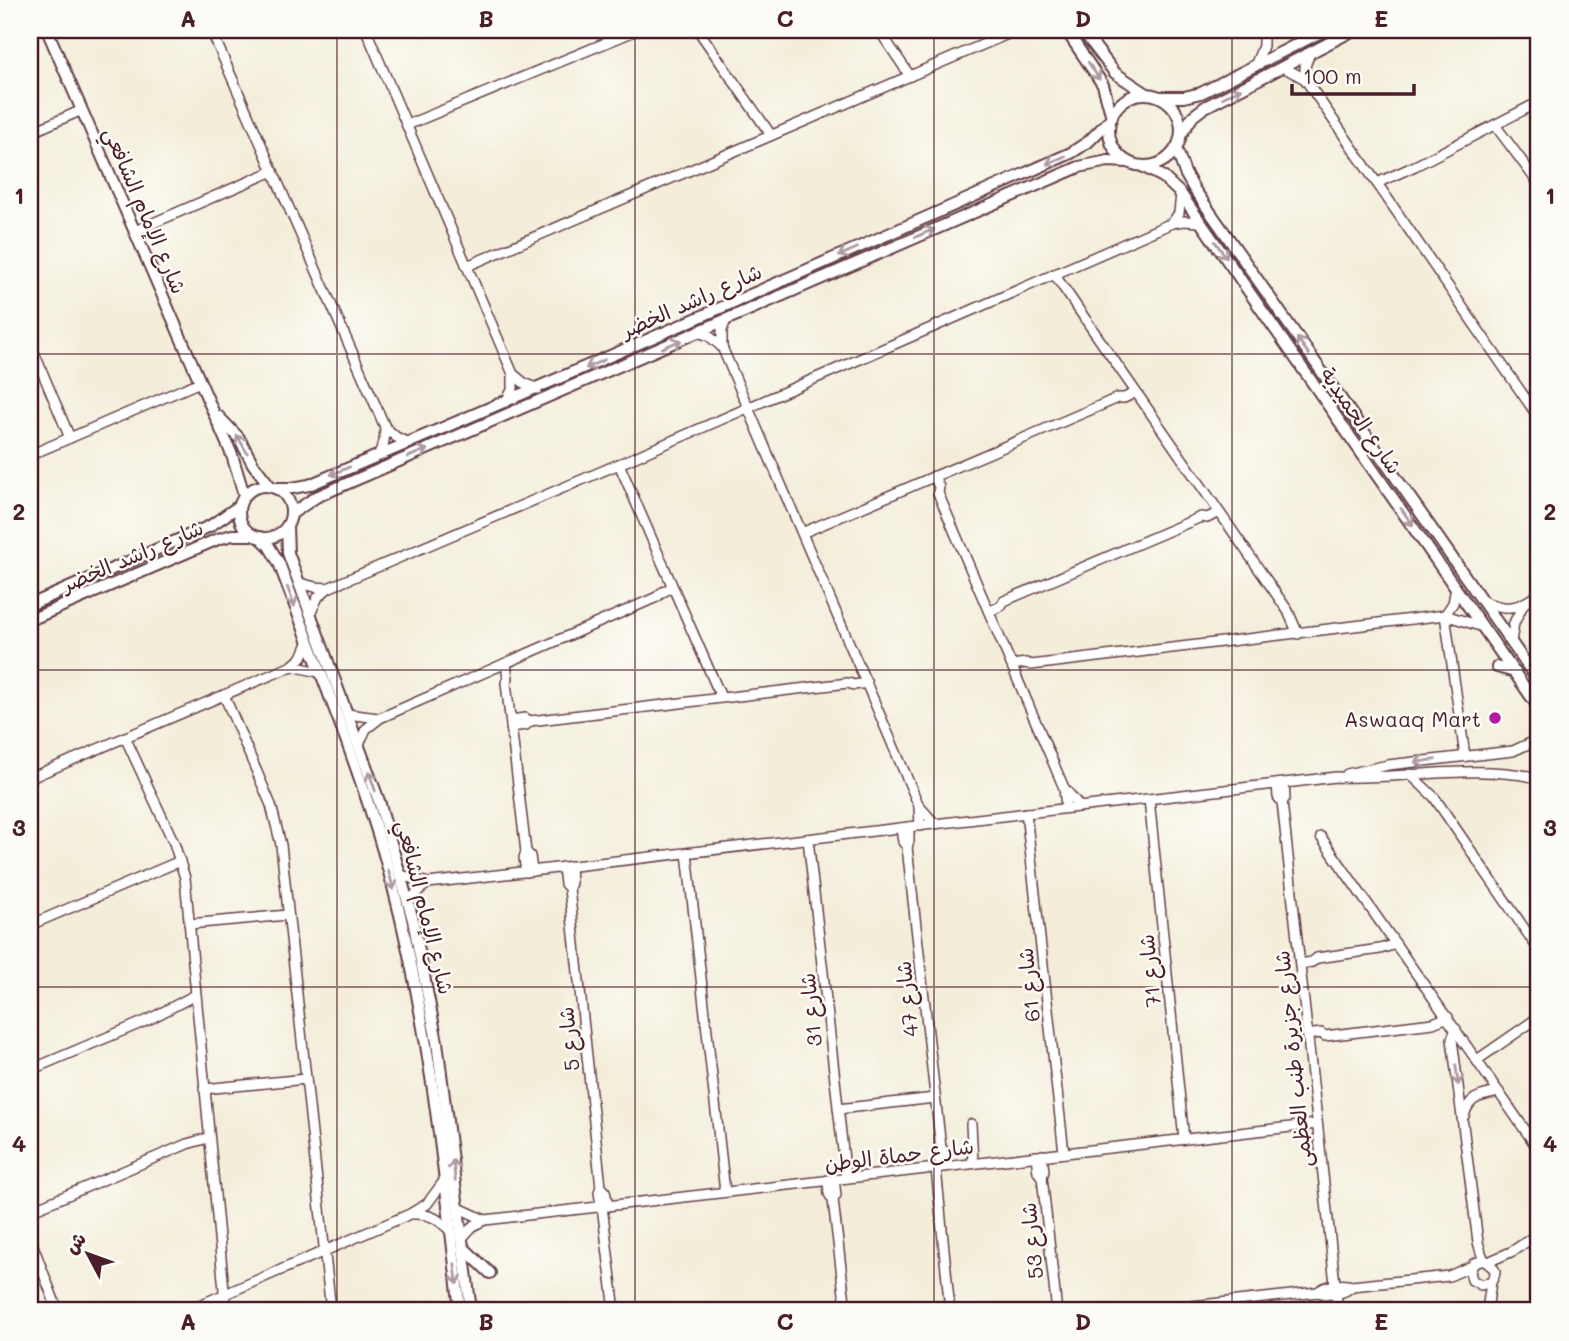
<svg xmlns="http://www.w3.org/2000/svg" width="1569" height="1341" viewBox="0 0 1569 1341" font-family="Mali,'Playpen Sans Arabic',sans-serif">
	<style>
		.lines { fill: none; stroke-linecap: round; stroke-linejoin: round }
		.minor-casing { stroke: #633e45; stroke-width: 12 }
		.tertiary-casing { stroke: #633e45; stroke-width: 14 }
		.minor { stroke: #fff; stroke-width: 9 }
		.tertiary { stroke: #fff; stroke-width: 10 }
		.oneway { stroke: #ae9aa0 }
		.grid { fill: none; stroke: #4a1f2b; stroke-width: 2; stroke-opacity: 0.55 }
		.poi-dot { fill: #b5179e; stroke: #fdfcf7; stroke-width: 2.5 }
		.labels { text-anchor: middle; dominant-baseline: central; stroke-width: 5; stroke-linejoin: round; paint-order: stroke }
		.street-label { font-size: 21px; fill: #4a1f2b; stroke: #fdfcf7 }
		.poi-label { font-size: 21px; fill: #4a1f2b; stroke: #fdfcf7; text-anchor: end }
		.neatline { fill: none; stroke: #4a1f2b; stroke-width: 2.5 }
		.grid-label { font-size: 23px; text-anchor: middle; font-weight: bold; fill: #4a1f2b }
	</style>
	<rect width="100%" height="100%" fill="#fdfcf7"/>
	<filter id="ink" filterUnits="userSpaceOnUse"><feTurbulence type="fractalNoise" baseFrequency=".0143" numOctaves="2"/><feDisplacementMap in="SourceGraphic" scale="14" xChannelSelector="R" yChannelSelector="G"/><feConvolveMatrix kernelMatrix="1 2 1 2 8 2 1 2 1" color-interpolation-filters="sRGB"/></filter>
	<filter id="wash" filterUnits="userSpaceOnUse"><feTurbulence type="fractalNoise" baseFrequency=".00686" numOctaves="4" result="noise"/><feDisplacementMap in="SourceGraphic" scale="28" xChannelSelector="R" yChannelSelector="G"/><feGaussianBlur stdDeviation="1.57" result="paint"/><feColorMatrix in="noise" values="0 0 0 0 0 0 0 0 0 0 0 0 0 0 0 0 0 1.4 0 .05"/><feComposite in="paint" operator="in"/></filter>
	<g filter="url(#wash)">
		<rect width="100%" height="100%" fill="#f3edd9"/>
	</g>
	<g filter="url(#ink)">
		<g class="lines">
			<!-- minor casing -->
			<g class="minor-casing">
				<g id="minor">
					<polyline points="211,30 385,427 396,437 409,443"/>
					<polyline points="366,30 513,374 513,388 506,402"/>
					<polyline points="698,30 771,135"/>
					<polyline points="879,30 910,76"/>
					<polyline points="1285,30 1307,39"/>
					<polyline points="1255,66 1263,46 1263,30"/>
					<polyline points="1283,67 1305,79 1539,418"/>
					<polyline points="1305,79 1305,66 1310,53"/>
					<polyline points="407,125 637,30"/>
					<polyline points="1495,125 1539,184"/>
					<polyline points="30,133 82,110"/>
					<polyline points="1377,183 1415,166 1539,102"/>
					<polyline points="1172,223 1179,213 1181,194"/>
					<polyline points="135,231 273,171"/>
					<polyline points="467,266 1017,30"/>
					<polyline points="1054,274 1288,611 1298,634"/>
					<polyline points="726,320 722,330 722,347 919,806 935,824"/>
					<polyline points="698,332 709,336 722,347"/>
					<polyline points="30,343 70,438"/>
					<polyline points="513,374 524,383 538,389"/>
					<polyline points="30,455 200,382"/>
					<polyline points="378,456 384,442 385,427"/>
					<polyline points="619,464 721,697"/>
					<polyline points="934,476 939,487 938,493 1064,788 1080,807"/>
					<polyline points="802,533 1118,398 1124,398 1135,393"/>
					<polyline points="300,583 315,587 328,588"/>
					<polyline points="1456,588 1453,603 1445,615 1465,756"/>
					<path d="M1483,601C1507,612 1519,608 1539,594"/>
					<polyline points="990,611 1001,606 1004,601 1201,517 1207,518 1218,513"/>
					<polyline points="311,612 318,597 328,588 619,464 1172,223 1183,221 1201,222"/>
					<polyline points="1511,642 1514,623 1523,605"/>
					<polyline points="506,663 508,678 506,683 526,852 524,858 526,872"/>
					<polyline points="1012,665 1026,663 1031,665 1445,615 1483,627"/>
					<polyline points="292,666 319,672"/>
					<polyline points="224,695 271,805 281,845 331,1311"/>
					<polyline points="347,714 378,718"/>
					<polyline points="511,720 525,718 530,721 848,683 854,685 867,683"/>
					<polyline points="511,727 526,725 530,721"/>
					<polyline points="125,737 174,843 185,878 226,1311"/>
					<polyline points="359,744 366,729 380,718 657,597 661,593 672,587"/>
					<polyline points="1347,774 1388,765 1513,751 1539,739"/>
					<polyline points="1410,774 1434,797 1539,950"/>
					<polyline points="30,778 292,666 302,657 308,643"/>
					<polyline points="1277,784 1278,797 1282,802 1338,1311"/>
					<polyline points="1064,788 1066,808"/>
					<polyline points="1149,799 1184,1139"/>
					<polyline points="1282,802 1285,798 1284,783"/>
					<polyline points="919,806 920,826"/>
					<polyline points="1026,813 1064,1153"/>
					<polyline points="901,828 903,842 907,847 941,1148 939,1153 940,1167"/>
					<polyline points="1321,837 1539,1150"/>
					<polyline points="808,839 846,1178"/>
					<polyline points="907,847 909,841 909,827"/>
					<polyline points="526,852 530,856 532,871"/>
					<polyline points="687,853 725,1192"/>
					<polyline points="570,866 571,883 569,888 601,1187 599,1192 601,1206"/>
					<polyline points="563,867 565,884 569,888"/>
					<path d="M401,875L428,883L1336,777C1405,780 1469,763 1539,778"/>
					<polyline points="408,903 418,891 428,883"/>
					<polyline points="189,924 288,915"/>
					<polyline points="30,925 180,861"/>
					<polyline points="1300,964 1312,962 1317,958 1380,949 1396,944"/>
					<path d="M1456,1029L1452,1039L1478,1242C1480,1248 1481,1256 1485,1261C1494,1269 1499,1269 1491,1282L1481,1285L1472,1280L1470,1271L1474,1263L1485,1260"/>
					<polyline points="1307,1035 1321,1033 1325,1036 1433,1023 1448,1017"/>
					<polyline points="1477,1060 1539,1017"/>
					<polyline points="30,1070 148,1020 195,995"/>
					<polyline points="204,1089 306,1079"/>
					<polyline points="838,1109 935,1098"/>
					<path d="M1464,1116C1469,1096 1481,1096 1499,1092"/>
					<polyline points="971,1124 973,1163"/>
					<polyline points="941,1148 945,1152 947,1166"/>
					<polyline points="1042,1155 1044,1171 1042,1177 1056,1303 1054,1311"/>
					<polyline points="1036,1156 1038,1172 1042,1177"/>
					<polyline points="936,1168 950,1311"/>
					<polyline points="834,1179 836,1195 833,1200 846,1311"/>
					<polyline points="828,1180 829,1194 833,1200"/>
					<polyline points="601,1187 605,1191 608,1206"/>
					<polyline points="602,1206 615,1311"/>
					<polyline points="459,1208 485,1220"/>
					<polyline points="30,1211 187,1144 208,1138"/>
					<path d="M412,1214C429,1213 440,1219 451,1232"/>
					<polyline points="30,1238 58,1311"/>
					<polyline points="462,1238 473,1226 485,1220 1317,1124"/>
					<polyline points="1488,1262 1513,1251 1539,1233"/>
					<path d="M1318,1292C1325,1285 1343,1283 1352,1286L1449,1276L1472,1266"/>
					<polyline points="186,1311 410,1214 427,1204 444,1181"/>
					<path d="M1147,1311L1318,1292C1327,1296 1345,1294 1352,1286"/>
					<polyline points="1487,1311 1491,1282"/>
				</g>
			</g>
			<!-- tertiary casing -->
			<g class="tertiary-casing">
				<g id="tertiary">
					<polyline points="47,30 232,455 244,495"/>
					<polyline points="1066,30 1103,85 1112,117"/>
					<polyline points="1082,30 1115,73 1147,94"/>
					<circle cx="1145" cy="130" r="36"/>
					<polyline points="1162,97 1184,97 1201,93 1325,30"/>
					<polyline points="1182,133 1193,116 1205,107 1354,30"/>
					<polyline points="1176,148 1185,173 1194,189 1539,682"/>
					<polyline points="1142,166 1163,177 1181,194 1539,708"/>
					<polyline points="218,416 239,438 253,464 270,486"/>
					<circle cx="265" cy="512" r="26"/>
					<path d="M275,488H292L309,485C564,377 818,266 1071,153L1088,142L1110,120"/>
					<polyline points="291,514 316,497 1079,167 1108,161 1128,162"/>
					<polyline points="287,526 288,553 379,801 413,920 437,1042 471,1311"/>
					<path d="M260,537L269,546L279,563C318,669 363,773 392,883C429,1023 444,1168 460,1311"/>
					<polyline points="30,605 210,526 239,506"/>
					<polyline points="30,620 218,539 232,535 252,535"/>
					<polyline points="1497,667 1515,672"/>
					<polyline points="464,1248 490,1273"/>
				</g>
			</g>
			<!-- minor -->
			<use href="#minor" class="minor"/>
			<!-- tertiary -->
			<use href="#tertiary" class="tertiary"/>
		</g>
		<!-- one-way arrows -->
		<defs><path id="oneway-shaft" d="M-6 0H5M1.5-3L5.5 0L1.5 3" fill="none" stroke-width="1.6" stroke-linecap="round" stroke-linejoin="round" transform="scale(1.75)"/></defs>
		<g class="oneway">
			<use href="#oneway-shaft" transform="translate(1094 71) rotate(57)"/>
			<use href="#oneway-shaft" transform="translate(1232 93) rotate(-27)"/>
			<use href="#oneway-shaft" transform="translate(1056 160) rotate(156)"/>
			<use href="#oneway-shaft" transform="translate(925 233) rotate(-23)"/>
			<use href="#oneway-shaft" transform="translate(1221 250) rotate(55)"/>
			<use href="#oneway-shaft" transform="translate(848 252) rotate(156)"/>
			<use href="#oneway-shaft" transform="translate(672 344) rotate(-23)"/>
			<use href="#oneway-shaft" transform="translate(1303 346) rotate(-125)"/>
			<use href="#oneway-shaft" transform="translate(595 364) rotate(156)"/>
			<use href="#oneway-shaft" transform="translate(242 444) rotate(-120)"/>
			<use href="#oneway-shaft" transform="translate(418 453) rotate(-23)"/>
			<use href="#oneway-shaft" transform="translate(340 471) rotate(157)"/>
			<use href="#oneway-shaft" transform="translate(1407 517) rotate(55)"/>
			<use href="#oneway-shaft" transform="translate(291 597) rotate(70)"/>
			<use href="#oneway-shaft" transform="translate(1425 761) rotate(173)"/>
			<use href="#oneway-shaft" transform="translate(372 781) rotate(-109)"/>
			<use href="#oneway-shaft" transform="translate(391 880) rotate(75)"/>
			<use href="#oneway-shaft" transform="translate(1457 1075) rotate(83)"/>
			<use href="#oneway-shaft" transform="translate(454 1170) rotate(-97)"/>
			<use href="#oneway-shaft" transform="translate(456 1274) rotate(83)"/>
		</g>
	</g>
	<!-- grid -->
	<path class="grid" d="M337,30V1311M635,30V1311M934,30V1311M1232,30V1311M30,354H1539M30,670H1539M30,987H1539"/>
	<!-- markers -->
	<circle class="poi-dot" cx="1495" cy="718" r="7"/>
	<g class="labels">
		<!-- street labels -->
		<g class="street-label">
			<text transform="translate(146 210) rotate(67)">شارع الإمام الشافعي</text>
			<text transform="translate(691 300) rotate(-24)">شارع راشد الخضر</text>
			<text transform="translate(1362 420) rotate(55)">شارع الحميدية</text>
			<text transform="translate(132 555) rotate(-23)">شارع راشد الخضر</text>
			<text transform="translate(426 907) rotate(76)">شارع الإمام الشافعي</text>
			<text transform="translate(1149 971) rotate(-96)">شارع 71</text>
			<text transform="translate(1028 985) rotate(-96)">شارع 61</text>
			<text transform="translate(906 999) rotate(-96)">شارع 47</text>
			<text transform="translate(810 1010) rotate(-96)">شارع 31</text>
			<text transform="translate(568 1039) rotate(-96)">شارع 5</text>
			<text transform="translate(1292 1059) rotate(-96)">شارع جزيرة طنب العظمى</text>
			<text transform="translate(899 1154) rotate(-7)">شارع حماة الوطن</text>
			<text transform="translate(1031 1241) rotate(-96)">شارع 53</text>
		</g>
		<!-- poi labels -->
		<g class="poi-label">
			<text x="1481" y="718">Aswaaq Mart</text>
		</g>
	</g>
	<!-- margin -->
	<rect width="1569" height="1341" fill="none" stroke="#fdfcf7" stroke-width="77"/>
	<!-- north arrow -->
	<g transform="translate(88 1254) rotate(311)" stroke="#fdfcf7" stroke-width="5" paint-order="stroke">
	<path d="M0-5L12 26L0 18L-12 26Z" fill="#4a1f2b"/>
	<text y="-10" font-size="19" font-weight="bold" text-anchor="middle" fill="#4a1f2b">ش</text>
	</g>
	<!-- scale -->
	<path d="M1292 84v10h122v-10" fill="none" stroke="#4a1f2b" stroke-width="3.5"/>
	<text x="1303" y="84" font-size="21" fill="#4a1f2b" stroke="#fdfcf7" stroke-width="5" paint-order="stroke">100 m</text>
	<rect x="38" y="38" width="1492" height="1264" class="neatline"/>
	<g class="grid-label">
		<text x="188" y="27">A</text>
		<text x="486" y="27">B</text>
		<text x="785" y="27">C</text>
		<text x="1083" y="27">D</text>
		<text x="1381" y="27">E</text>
		<text x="19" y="204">1</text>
		<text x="1550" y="204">1</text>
		<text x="19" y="520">2</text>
		<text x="1550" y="520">2</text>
		<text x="19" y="836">3</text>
		<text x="1550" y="836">3</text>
		<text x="19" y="1152">4</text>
		<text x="1550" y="1152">4</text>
		<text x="188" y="1330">A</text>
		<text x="486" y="1330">B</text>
		<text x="785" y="1330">C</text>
		<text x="1083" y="1330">D</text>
		<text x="1381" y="1330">E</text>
	</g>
</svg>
